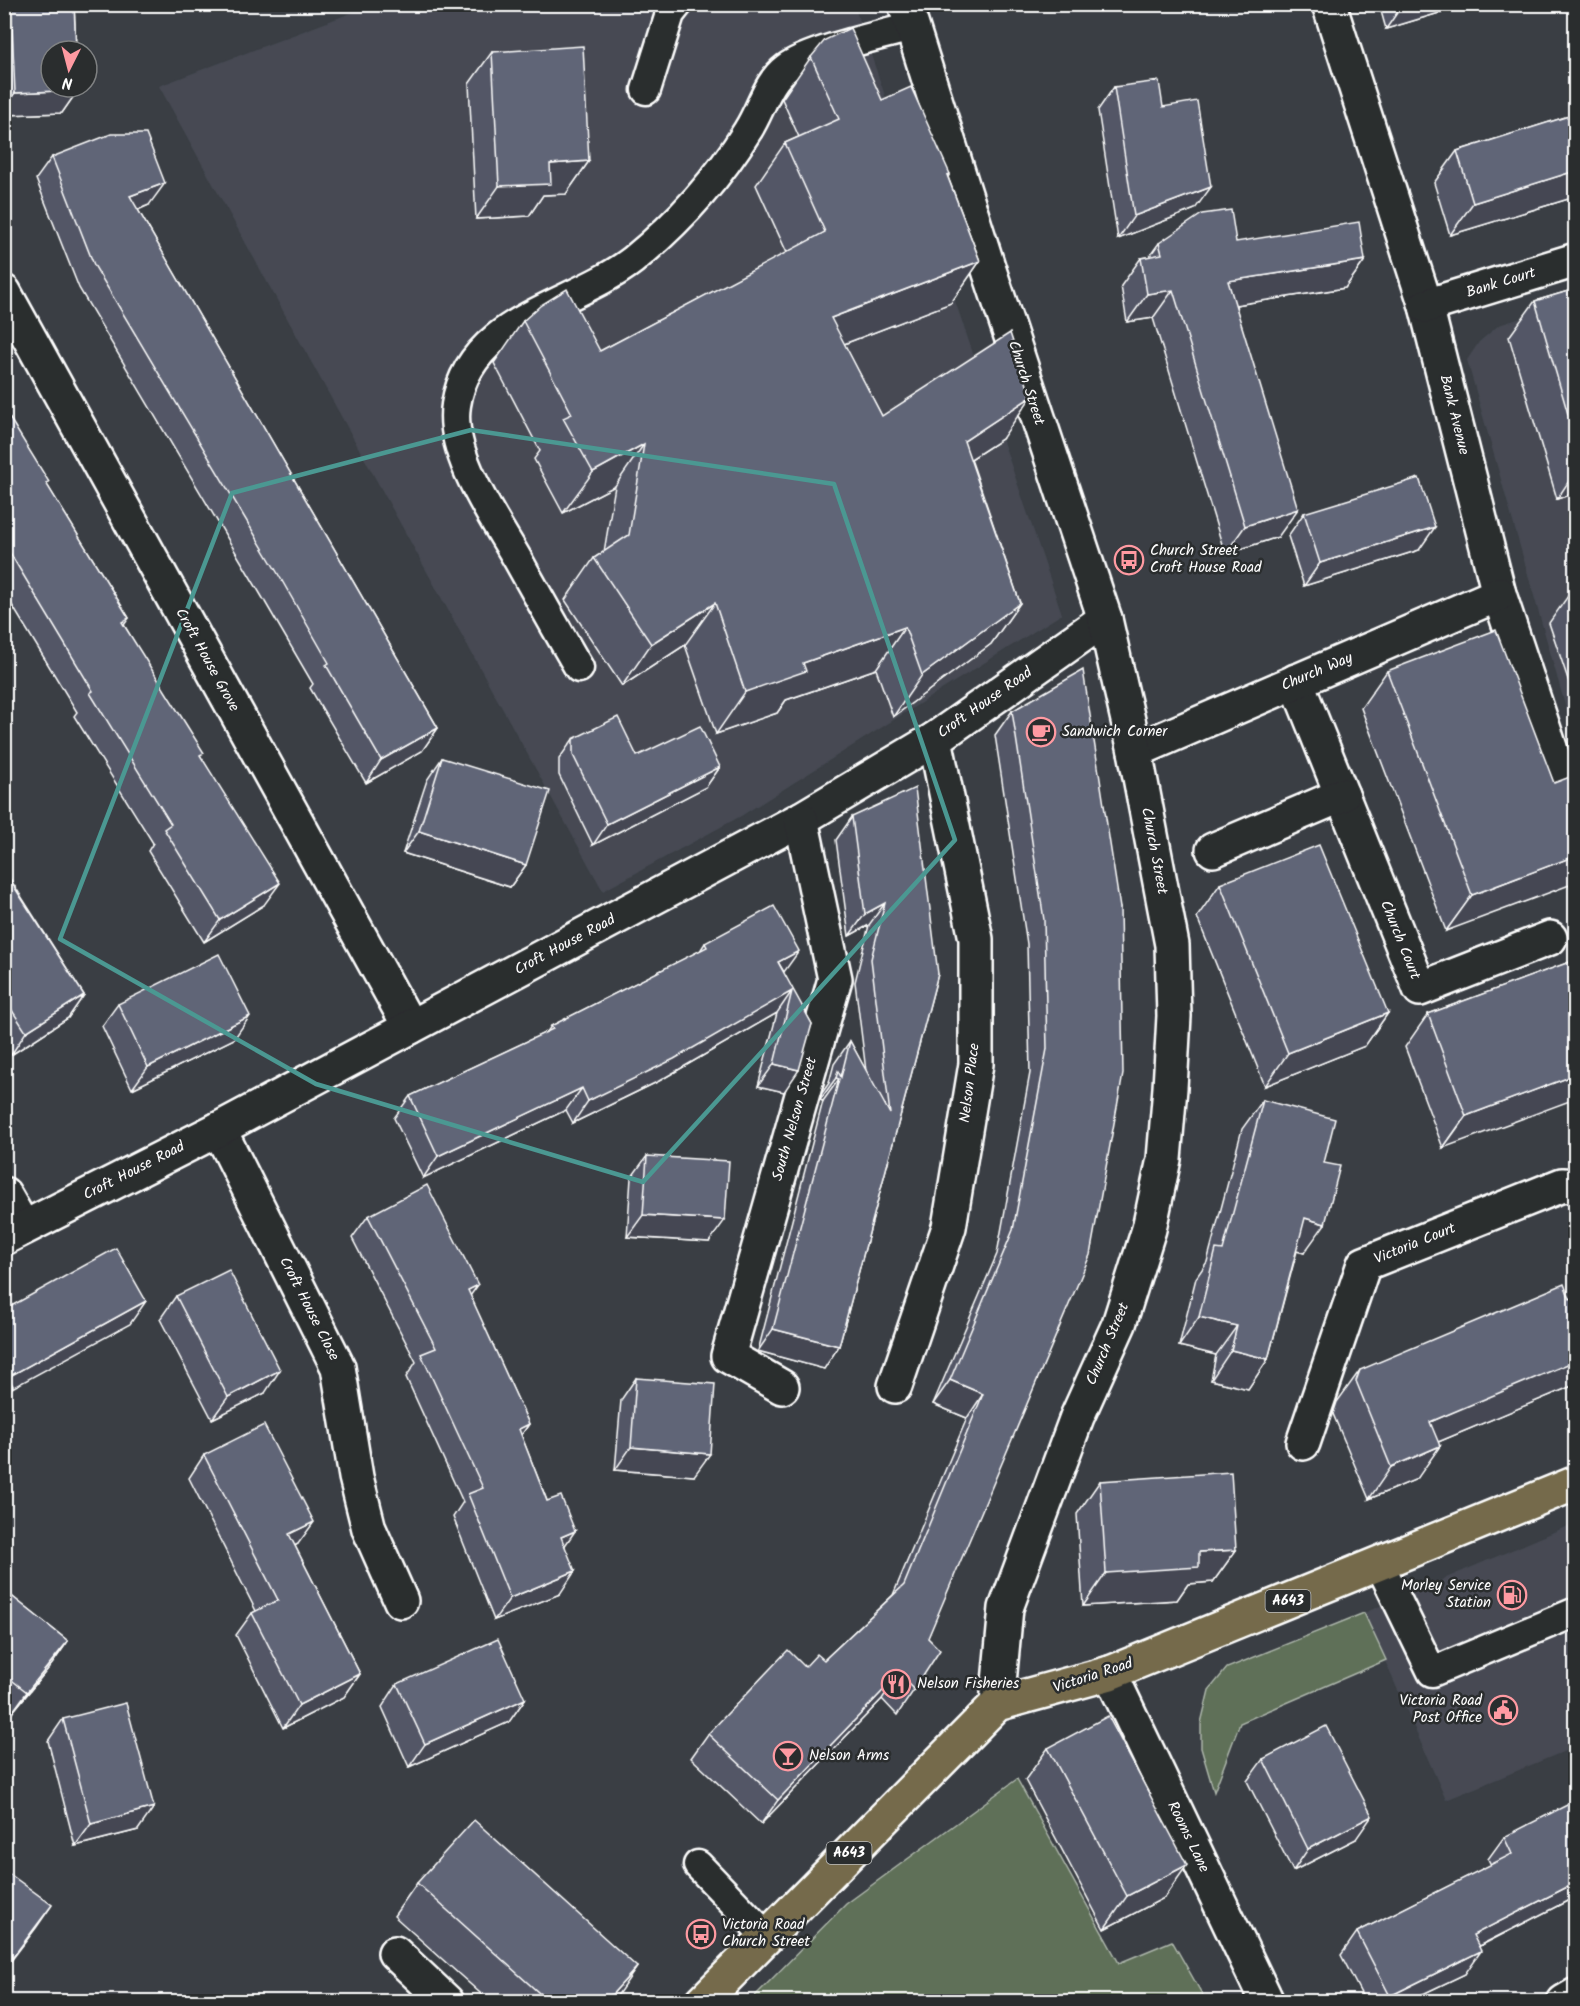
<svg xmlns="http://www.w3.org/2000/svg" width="1580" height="2006" viewBox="0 0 1580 2006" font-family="Kalam,sans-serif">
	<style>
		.built { fill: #464a53 }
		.green { fill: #5e6f58; stroke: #aeb7ac; stroke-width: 1.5 }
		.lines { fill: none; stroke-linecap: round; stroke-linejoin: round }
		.lane-casing { stroke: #fff; stroke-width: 33 }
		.street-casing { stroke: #fff; stroke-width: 38 }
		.secondary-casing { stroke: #fff; stroke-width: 38 }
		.primary-casing { stroke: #fff; stroke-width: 38 }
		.lane { stroke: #2a2d2e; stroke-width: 28 }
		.street { stroke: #2a2d2e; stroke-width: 33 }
		.secondary { stroke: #2a2d2e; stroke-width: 33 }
		.primary { stroke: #746b4b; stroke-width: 33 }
		.wall { fill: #535766; stroke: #fff; stroke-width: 1.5 }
		.shaded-wall { fill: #444753; stroke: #fff; stroke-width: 1.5 }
		.building { fill: #616577; stroke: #fff; stroke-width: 1.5 }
		.marked { fill: none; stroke: #4b9892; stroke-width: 4.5; stroke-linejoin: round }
		.labels { text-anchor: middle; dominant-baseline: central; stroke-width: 5; stroke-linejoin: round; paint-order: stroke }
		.shield { fill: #2a2d2e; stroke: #bfc0c0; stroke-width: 1.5 }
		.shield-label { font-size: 14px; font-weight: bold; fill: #fff }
		.street-label { font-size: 15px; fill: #fff; stroke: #2a2d2e }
		.poi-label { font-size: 15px; fill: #fff; stroke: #2a2d2e; text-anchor: start }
	</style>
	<rect width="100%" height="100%" fill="#3a3e44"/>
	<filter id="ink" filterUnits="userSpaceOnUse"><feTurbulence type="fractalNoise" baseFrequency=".0167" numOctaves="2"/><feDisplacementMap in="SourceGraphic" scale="12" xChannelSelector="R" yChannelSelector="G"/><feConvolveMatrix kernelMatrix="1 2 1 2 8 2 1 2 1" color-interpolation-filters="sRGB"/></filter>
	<g filter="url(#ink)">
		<!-- built -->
		<g class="built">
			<polygon points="372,5 854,5 1062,614 741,816 603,891 159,86"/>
			<polygon points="1575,301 1575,740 1467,360 1479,342 1499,325"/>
			<polygon points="1575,1523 1575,1747 1446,1800 1364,1613"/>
		</g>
		<!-- green -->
		<g class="green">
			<polygon points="1364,1613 1386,1660 1240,1723 1214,1792 1201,1748 1201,1723 1209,1690 1227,1668"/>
			<polygon points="1017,1779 1119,1963 1172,1941 1206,2001 750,2001 846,1904"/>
		</g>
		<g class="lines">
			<!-- lane casing -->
			<g class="lane-casing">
				<g id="lane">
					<polyline points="646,90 670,14 678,4"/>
					<path d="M579,668C558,632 538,596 518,560C494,518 448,454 456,405C469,318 574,306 633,260C677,224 718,179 748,130C761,110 767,82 786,68C808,51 882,35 912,27"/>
					<polyline points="1379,1563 1432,1672 1576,1612"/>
					<polyline points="698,1865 765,1935"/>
				</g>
			</g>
			<!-- street casing -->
			<g class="street-casing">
				<g id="street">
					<polyline points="1329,4 1426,306 1499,594 1576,826"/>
					<polyline points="4,292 410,1027"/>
					<polyline points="1426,306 1576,260"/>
					<polyline points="1296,681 1420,989 1550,938"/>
					<polyline points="1135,751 1499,594"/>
					<polyline points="1213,850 1342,795"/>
					<polyline points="219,1129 338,1367 356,1477 369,1529 401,1601"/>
					<polyline points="4,1194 23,1227"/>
					<polyline points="4,1238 219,1129 801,819 935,739 1105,619"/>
					<polyline points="895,1386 949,1227 976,1064 976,939 935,739"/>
					<polyline points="782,1387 728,1356 835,979 801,819"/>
					<polyline points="1303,1443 1364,1264 1562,1185 1576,1186"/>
					<polyline points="1110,1673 1267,2002"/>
					<polyline points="395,1953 447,2002"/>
					<polyline points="1564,2002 1576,1995"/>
				</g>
			</g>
			<!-- secondary casing -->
			<g class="secondary-casing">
				<polyline id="secondary" points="905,4 990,273 1105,619 1135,751 1172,945 1174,1016 1170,1088 1164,1159 1149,1229 1119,1324 1077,1417 1006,1608 997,1704"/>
			</g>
			<!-- primary casing -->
			<g class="primary-casing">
				<polyline id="primary" points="702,2002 997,1704 1110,1673 1576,1483"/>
			</g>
			<!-- lane -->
			<use href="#lane" class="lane"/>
			<!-- street -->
			<use href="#street" class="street"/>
			<!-- secondary -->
			<use href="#secondary" class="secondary"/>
			<!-- primary -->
			<use href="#primary" class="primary"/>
		</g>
		<!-- wall -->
		<g class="wall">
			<polygon points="4,4 74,4 78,90 62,113 4,115"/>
			<polygon points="1379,4 1469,4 1386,29"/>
			<polygon points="492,52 589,161 566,194 543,195 529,216 476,219 469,84"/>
			<polygon points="811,57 882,100 950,174 948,177 980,261 951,303 844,344 882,416 1002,439 971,459 1020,603 991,644 893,717 876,669 786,700 777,713 716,734 685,645 622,686 565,600 594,558 604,552 615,486 563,513 534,459 540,451 494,363 523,321 600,351 787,253 756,185 785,143 799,137 782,99"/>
			<polygon points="1114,87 1163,107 1195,209 1118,239 1098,110"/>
			<polygon points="1575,114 1575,197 1450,235 1434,183 1457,151"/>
			<polygon points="52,157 149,205 138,210 438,728 422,751 366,783 310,688 313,684 261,595 79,288 36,179"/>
			<polygon points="1236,242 1365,260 1345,288 1236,305 1278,537 1225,554 1153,318 1127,322 1121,286 1141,258 1149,257 1159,243"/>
			<polygon points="1575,289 1575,493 1557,499 1509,337 1535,301"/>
			<polygon points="4,409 47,485 129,618 124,625 201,757 264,905 204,942 148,851 153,843 74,716 77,712 4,592"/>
			<polygon points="1304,513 1419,550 1304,586 1288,536"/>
			<polygon points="1575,586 1575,697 1574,697 1549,623"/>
			<polygon points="1387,671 1554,783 1446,931 1361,708"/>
			<polygon points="1012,711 1120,908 914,1690 897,1715 882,1699 761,1824 691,1758 708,1734 805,1667 824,1660 893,1595 967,1418 933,1404 997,1254 1030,1073 1027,944 995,735"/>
			<polygon points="573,739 637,756 720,767 706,787 593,845 559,775 559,759"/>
			<polygon points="442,758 526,865 510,887 403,853 427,780"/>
			<polygon points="852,817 938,974 839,1346 824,1369 758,1351 823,1101 820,1100 822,1093 829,1083 834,1064 850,1041 866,1071 855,982 869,925 849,936 836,840"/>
			<polygon points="4,861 5,871 84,995 68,1018 11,1055 4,1046"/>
			<polygon points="1220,884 1388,1013 1365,1046 1265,1086 1197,917"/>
			<polygon points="705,943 783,973 812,1024 784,1092 758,1086 777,1013 659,1081 573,1123 566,1110 423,1178 394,1118 410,1096 547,1032 551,1026 700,951"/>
			<polygon points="1575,960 1443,1148 1405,1047 1428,1014"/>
			<polygon points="118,1004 234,1039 132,1089 102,1026"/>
			<polygon points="1263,1100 1324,1163 1304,1253 1297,1251 1268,1359 1248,1389 1211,1380 1216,1355 1179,1346 1196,1278 1207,1262 1242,1129"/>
			<polygon points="647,1156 709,1242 627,1237 631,1178"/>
			<polygon points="368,1216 470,1296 529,1424 521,1435 565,1546 560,1594 494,1620 453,1517 463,1502 406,1377 416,1362 352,1238"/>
			<polygon points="176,1296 265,1393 212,1419 160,1319"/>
			<polygon points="1360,1370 1572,1386 1438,1442 1417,1479 1369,1499 1333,1414 1337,1402"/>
			<polygon points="636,1378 694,1476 615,1470 621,1400"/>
			<polygon points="204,1455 298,1544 295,1546 360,1674 344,1697 283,1728 236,1635 252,1613 256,1611 189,1478"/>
			<polygon points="1100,1481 1236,1550 1213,1582 1188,1584 1177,1600 1083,1606 1077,1514"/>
			<polygon points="4,1590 68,1641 52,1664 11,1714 4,1709"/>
			<polygon points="397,1684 525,1699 509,1722 409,1767 382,1707"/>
			<polygon points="63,1719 138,1830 75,1846 48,1741"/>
			<polygon points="1048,1748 1164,1898 1104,1929 1025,1780"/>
			<polygon points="1263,1759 1356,1839 1293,1871 1247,1781"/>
			<polygon points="1504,1837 1575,1897 1478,1947 1465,1974 1408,2001 1365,2001 1341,1955 1357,1932 1491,1865 1488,1859"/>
			<polygon points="417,1883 637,1967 612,2001 489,2001 394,1916"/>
		</g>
		<!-- shaded-wall -->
		<g class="shaded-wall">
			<polygon points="1403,4 1469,4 1386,29"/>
			<polygon points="78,90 62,113 4,115 4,107 15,93"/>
			<polygon points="589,161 566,194 543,195 529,216 476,219 499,186 550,164"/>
			<polygon points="1575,171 1575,197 1450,235 1473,203"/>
			<polygon points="165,183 149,205 114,219 130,196"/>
			<polygon points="1211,187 1195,209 1118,239 1134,216"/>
			<polygon points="1365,260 1345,288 1209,309 1228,281"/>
			<polygon points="980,261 951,303 802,360 831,318"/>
			<polygon points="1173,290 1153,318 1127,322 1147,294"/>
			<polygon points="1031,397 1002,439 935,482 964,441"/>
			<polygon points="644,444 615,486 563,513 593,472"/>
			<polygon points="1575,472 1575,493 1557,499"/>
			<polygon points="1298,509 1278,537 1225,554 1245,526"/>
			<polygon points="1435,527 1419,550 1304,586 1320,563"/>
			<polygon points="715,603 685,645 622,686 651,644"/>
			<polygon points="1020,603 991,644 893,717 922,675"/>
			<polygon points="905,627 876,669 786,700 777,713 716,734 745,692 803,663"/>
			<polygon points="438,728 422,751 366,783 381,760"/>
			<polygon points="720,767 706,787 593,845 607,824"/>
			<polygon points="419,831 526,865 510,887 403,853"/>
			<polygon points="1575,856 1575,883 1446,931 1472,895"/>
			<polygon points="280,883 264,905 204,942 220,920"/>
			<polygon points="885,903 869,925 849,936 865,914"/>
			<polygon points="799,951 784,972 778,962"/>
			<polygon points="792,991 777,1013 659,1081 573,1123 588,1101"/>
			<polygon points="84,995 68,1018 11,1055 26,1032"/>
			<polygon points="1388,1013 1365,1046 1265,1086 1288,1053"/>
			<polygon points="250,1016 234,1039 132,1089 148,1067"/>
			<polygon points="774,1064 799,1070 784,1092 758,1086"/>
			<polygon points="1575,1075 1575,1099 1443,1148 1466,1116"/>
			<polygon points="836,1078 839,1079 823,1101 820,1100"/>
			<polygon points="582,1088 566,1110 423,1178 438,1156"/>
			<polygon points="643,1215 725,1220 709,1242 627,1237"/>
			<polygon points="1305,1218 1325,1224 1304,1253 1285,1248"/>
			<polygon points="478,1285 462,1307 468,1290"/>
			<polygon points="146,1301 130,1324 10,1389 4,1397 4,1382 8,1377"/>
			<polygon points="1199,1317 1237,1326 1216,1355 1179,1346"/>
			<polygon points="773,1329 839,1346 824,1369 758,1351"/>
			<polygon points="1231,1350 1268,1359 1248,1389 1211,1380"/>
			<polygon points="1575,1358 1575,1380 1572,1386 1407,1455 1430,1422"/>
			<polygon points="280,1370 265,1393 212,1419 228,1397"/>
			<polygon points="950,1380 983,1394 967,1418 933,1404"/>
			<polygon points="529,1424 513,1447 519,1429"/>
			<polygon points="1440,1446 1417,1479 1369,1499 1391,1467"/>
			<polygon points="631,1447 710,1454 694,1476 615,1470"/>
			<polygon points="314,1522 298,1544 273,1557 289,1534"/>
			<polygon points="575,1531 559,1554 561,1537"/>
			<polygon points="1236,1550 1213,1582 1188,1584 1177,1600 1083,1606 1106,1573 1199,1552"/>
			<polygon points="575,1571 560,1594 494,1620 510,1598"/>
			<polygon points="68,1641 52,1664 11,1714 27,1692"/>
			<polygon points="360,1674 344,1697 283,1728 299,1705"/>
			<polygon points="899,1674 882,1699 761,1824 778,1800"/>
			<polygon points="525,1699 509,1722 409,1767 425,1744"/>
			<polygon points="154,1807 138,1830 75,1846 91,1824"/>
			<polygon points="1372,1816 1356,1839 1293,1871 1308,1849"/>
			<polygon points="1187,1865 1164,1898 1104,1929 1127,1896"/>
			<polygon points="1575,1883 1575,1897 1457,1957 1473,1935"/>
			<polygon points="52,1905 36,1928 4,1970 4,1969"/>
			<polygon points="1481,1951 1465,1974 1408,2001 1386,2001 1390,1996"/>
			<polygon points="637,1967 615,1999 612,2001 606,2001"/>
		</g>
		<!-- building -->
		<g class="building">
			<polygon points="11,4 74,4 76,51 51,51 51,87 78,87 78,90 15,93"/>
			<polygon points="850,28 882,100 911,87 950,174 947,175 980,261 831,318 882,416 1010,333 1031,397 964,441 1020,603 922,675 905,627 803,663 806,671 745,692 715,603 651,644 594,558 629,535 644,444 593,472 563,418 572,414 523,321 541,305 567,289 600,351 825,232 785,143 839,119 811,57 825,40"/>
			<polygon points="583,46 589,161 550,164 551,184 499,186 492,52"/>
			<polygon points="1159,81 1163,107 1197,101 1211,187 1134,216 1114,87"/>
			<polygon points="1575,114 1575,171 1473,203 1457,151"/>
			<polygon points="111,134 146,134 165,183 130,196 438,728 381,760 326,665 329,663 277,572 94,265 52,157"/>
			<polygon points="1231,210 1236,242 1359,222 1365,260 1228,281 1298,509 1245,526 1173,290 1147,294 1141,258 1162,254 1159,243 1202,214"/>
			<polygon points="1575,289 1575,438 1535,301"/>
			<polygon points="4,409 49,482 46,483 129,618 122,622 204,753 200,755 280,883 220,920 164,829 171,824 90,693 93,691 4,543"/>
			<polygon points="1419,478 1435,527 1320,563 1304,513"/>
			<polygon points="1496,630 1554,783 1575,775 1575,856 1472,895 1387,671"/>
			<polygon points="1083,670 1120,908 1123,1074 1090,1255 928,1638 940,1650 914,1690 899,1674 778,1800 708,1734 788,1650 805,1667 817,1654 824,1660 904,1585 983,1394 950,1380 1013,1230 1047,1049 1044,920 1012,711"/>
			<polygon points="618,717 637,756 700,726 720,767 607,824 573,755 573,739"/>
			<polygon points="442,758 550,791 526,865 419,831"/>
			<polygon points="915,788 938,974 839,1346 773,1329 839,1079 836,1078 838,1071 841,1077 850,1041 890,1114 871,959 885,903 865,914 852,817"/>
			<polygon points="1319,845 1388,1013 1288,1053 1220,884"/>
			<polygon points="4,861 8,867 4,869"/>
			<polygon points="4,871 84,995 26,1032 4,998"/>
			<polygon points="774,906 799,951 778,962 812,1024 799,1070 774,1064 792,991 674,1059 588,1101 582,1088 438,1156 410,1096 553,1029 551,1026 707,947 705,943"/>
			<polygon points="219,954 250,1016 148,1067 118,1004"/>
			<polygon points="1575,960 1575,1075 1466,1116 1428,1014"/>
			<polygon points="1263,1100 1335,1119 1324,1163 1340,1166 1325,1224 1305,1218 1268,1359 1231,1350 1237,1326 1199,1317 1216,1249 1223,1250"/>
			<polygon points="647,1156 729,1161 725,1220 643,1215"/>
			<polygon points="427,1185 478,1285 468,1290 529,1424 519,1429 547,1501 561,1496 575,1531 561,1537 575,1571 510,1598 468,1494 483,1488 421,1354 436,1348 368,1216"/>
			<polygon points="116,1248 146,1301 8,1377 13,1386 4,1390 4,1310"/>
			<polygon points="229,1270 280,1370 228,1397 176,1296"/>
			<polygon points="1564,1284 1570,1299 1575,1296 1575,1361 1430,1422 1440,1446 1391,1467 1356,1381 1360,1370"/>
			<polygon points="636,1378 715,1384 710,1454 631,1447"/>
			<polygon points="264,1425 314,1522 289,1534 360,1674 299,1705 252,1613 278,1600 204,1455"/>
			<polygon points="1231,1472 1236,1550 1199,1552 1199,1567 1106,1573 1100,1481"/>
			<polygon points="4,1590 68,1641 27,1692 4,1674"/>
			<polygon points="498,1639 525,1699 425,1744 397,1684"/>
			<polygon points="126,1703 154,1807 91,1824 63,1719"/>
			<polygon points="1108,1716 1187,1865 1127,1896 1048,1748"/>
			<polygon points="1326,1726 1372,1816 1308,1849 1263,1759"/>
			<polygon points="1575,1801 1575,1883 1473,1935 1481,1951 1390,1996 1357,1932 1512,1854 1504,1837"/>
			<polygon points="474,1820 637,1967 606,2001 548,2001 417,1883"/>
			<polygon points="4,1870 52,1905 4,1969"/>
			<polygon points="411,1997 416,2001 407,2001"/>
		</g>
	</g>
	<!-- marked area -->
	<path class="marked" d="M471,430L834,484L955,840L643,1182L316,1084L60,939L232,493Z"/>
	<!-- icons -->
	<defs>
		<g id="bus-ring" transform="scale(1.5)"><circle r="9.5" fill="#2a2d2e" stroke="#ff9aa2" stroke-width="1.5"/><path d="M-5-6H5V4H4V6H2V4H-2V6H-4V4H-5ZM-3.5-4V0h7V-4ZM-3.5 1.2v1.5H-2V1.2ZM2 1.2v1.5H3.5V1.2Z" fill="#ff9aa2"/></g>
		<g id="cafe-ring" transform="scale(1.5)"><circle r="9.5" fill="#2a2d2e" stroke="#ff9aa2" stroke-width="1.5"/><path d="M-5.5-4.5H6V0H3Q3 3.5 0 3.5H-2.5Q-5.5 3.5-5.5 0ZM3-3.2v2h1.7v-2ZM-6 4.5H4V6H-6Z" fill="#ff9aa2"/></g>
		<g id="fuel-ring" transform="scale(1.5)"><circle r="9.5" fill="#2a2d2e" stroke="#ff9aa2" stroke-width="1.5"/><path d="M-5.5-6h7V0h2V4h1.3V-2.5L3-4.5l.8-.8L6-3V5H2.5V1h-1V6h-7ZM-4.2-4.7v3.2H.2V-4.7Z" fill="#ff9aa2"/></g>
		<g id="restaurant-ring" transform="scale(1.5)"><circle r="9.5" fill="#2a2d2e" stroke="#ff9aa2" stroke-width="1.5"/><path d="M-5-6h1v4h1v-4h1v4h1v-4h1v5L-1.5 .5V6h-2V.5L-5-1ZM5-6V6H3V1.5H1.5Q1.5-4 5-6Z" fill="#ff9aa2"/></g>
		<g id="civic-ring" transform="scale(1.5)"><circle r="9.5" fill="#2a2d2e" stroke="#ff9aa2" stroke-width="1.5"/><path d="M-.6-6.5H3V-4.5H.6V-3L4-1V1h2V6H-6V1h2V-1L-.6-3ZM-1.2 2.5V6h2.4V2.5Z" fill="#ff9aa2"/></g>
		<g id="bar-ring" transform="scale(1.5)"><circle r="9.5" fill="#2a2d2e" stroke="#ff9aa2" stroke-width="1.5"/><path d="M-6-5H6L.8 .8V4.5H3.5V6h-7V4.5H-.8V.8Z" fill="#ff9aa2"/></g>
	</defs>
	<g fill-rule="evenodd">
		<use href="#bus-ring" x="1129" y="560"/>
		<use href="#cafe-ring" x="1041" y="732"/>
		<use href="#fuel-ring" x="1512" y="1595"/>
		<use href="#restaurant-ring" x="896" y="1684"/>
		<use href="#civic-ring" x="1503" y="1710"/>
		<use href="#bar-ring" x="788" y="1756"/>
		<use href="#bus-ring" x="701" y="1934"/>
	</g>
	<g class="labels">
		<!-- shield labels -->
		<g class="shield">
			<rect x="1265.5" y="1590" width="45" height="22" rx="4.5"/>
			<rect x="826.5" y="1842" width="45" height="22" rx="4.5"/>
		</g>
		<g class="shield-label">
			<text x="1288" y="1601">A643</text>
			<text x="849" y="1853">A643</text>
		</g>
		<!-- street labels -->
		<g class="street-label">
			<text transform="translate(1501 283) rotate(-17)">Bank Court</text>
			<text transform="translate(1026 383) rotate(72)">Church Street</text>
			<text transform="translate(1454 415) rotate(76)">Bank Avenue</text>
			<text transform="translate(207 660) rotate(61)">Croft House Grove</text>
			<text transform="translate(1317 672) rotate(-23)">Church Way</text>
			<text transform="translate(985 703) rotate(-35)">Croft House Road</text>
			<text transform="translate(1154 851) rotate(79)">Church Street</text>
			<text transform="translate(1400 940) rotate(68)">Church Court</text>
			<text transform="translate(565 945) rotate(-28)">Croft House Road</text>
			<text transform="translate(970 1083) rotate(-83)">Nelson Place</text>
			<text transform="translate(795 1119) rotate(-74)">South Nelson Street</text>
			<text transform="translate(134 1171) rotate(-27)">Croft House Road</text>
			<text transform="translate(1415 1244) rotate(-22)">Victoria Court</text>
			<text transform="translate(309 1309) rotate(63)">Croft House Close</text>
			<text transform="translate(1108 1344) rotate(-67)">Church Street</text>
			<text transform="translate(1093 1676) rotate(-18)">Victoria Road</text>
			<text transform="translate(1188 1837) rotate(64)">Rooms Lane</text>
		</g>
		<!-- poi labels -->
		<g class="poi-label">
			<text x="1150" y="551">Church Street<tspan x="1150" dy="17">Croft House Road</tspan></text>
			<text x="1062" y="732">Sandwich Corner</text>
			<text x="1491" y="1586" text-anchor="end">Morley Service<tspan x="1491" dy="17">Station</tspan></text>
			<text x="917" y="1684">Nelson Fisheries</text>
			<text x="1482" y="1701" text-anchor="end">Victoria Road<tspan x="1482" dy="17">Post Office</tspan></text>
			<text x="809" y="1756">Nelson Arms</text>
			<text x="722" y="1925">Victoria Road<tspan x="722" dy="17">Church Street</tspan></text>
		</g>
	</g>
	<!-- margin -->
	<rect width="1580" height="2006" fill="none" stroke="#2a2d2e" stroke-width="24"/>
	<rect x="12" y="12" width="1556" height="1982" fill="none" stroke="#fff" stroke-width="2" filter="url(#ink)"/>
	<!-- north arrow -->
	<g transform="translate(69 69) rotate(186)"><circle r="28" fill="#2a2d2e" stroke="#7f8182" stroke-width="1.5"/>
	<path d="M0-4.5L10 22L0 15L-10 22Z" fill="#ff9aa2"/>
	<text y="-9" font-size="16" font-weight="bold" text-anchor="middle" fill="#ffffff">N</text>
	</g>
</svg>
